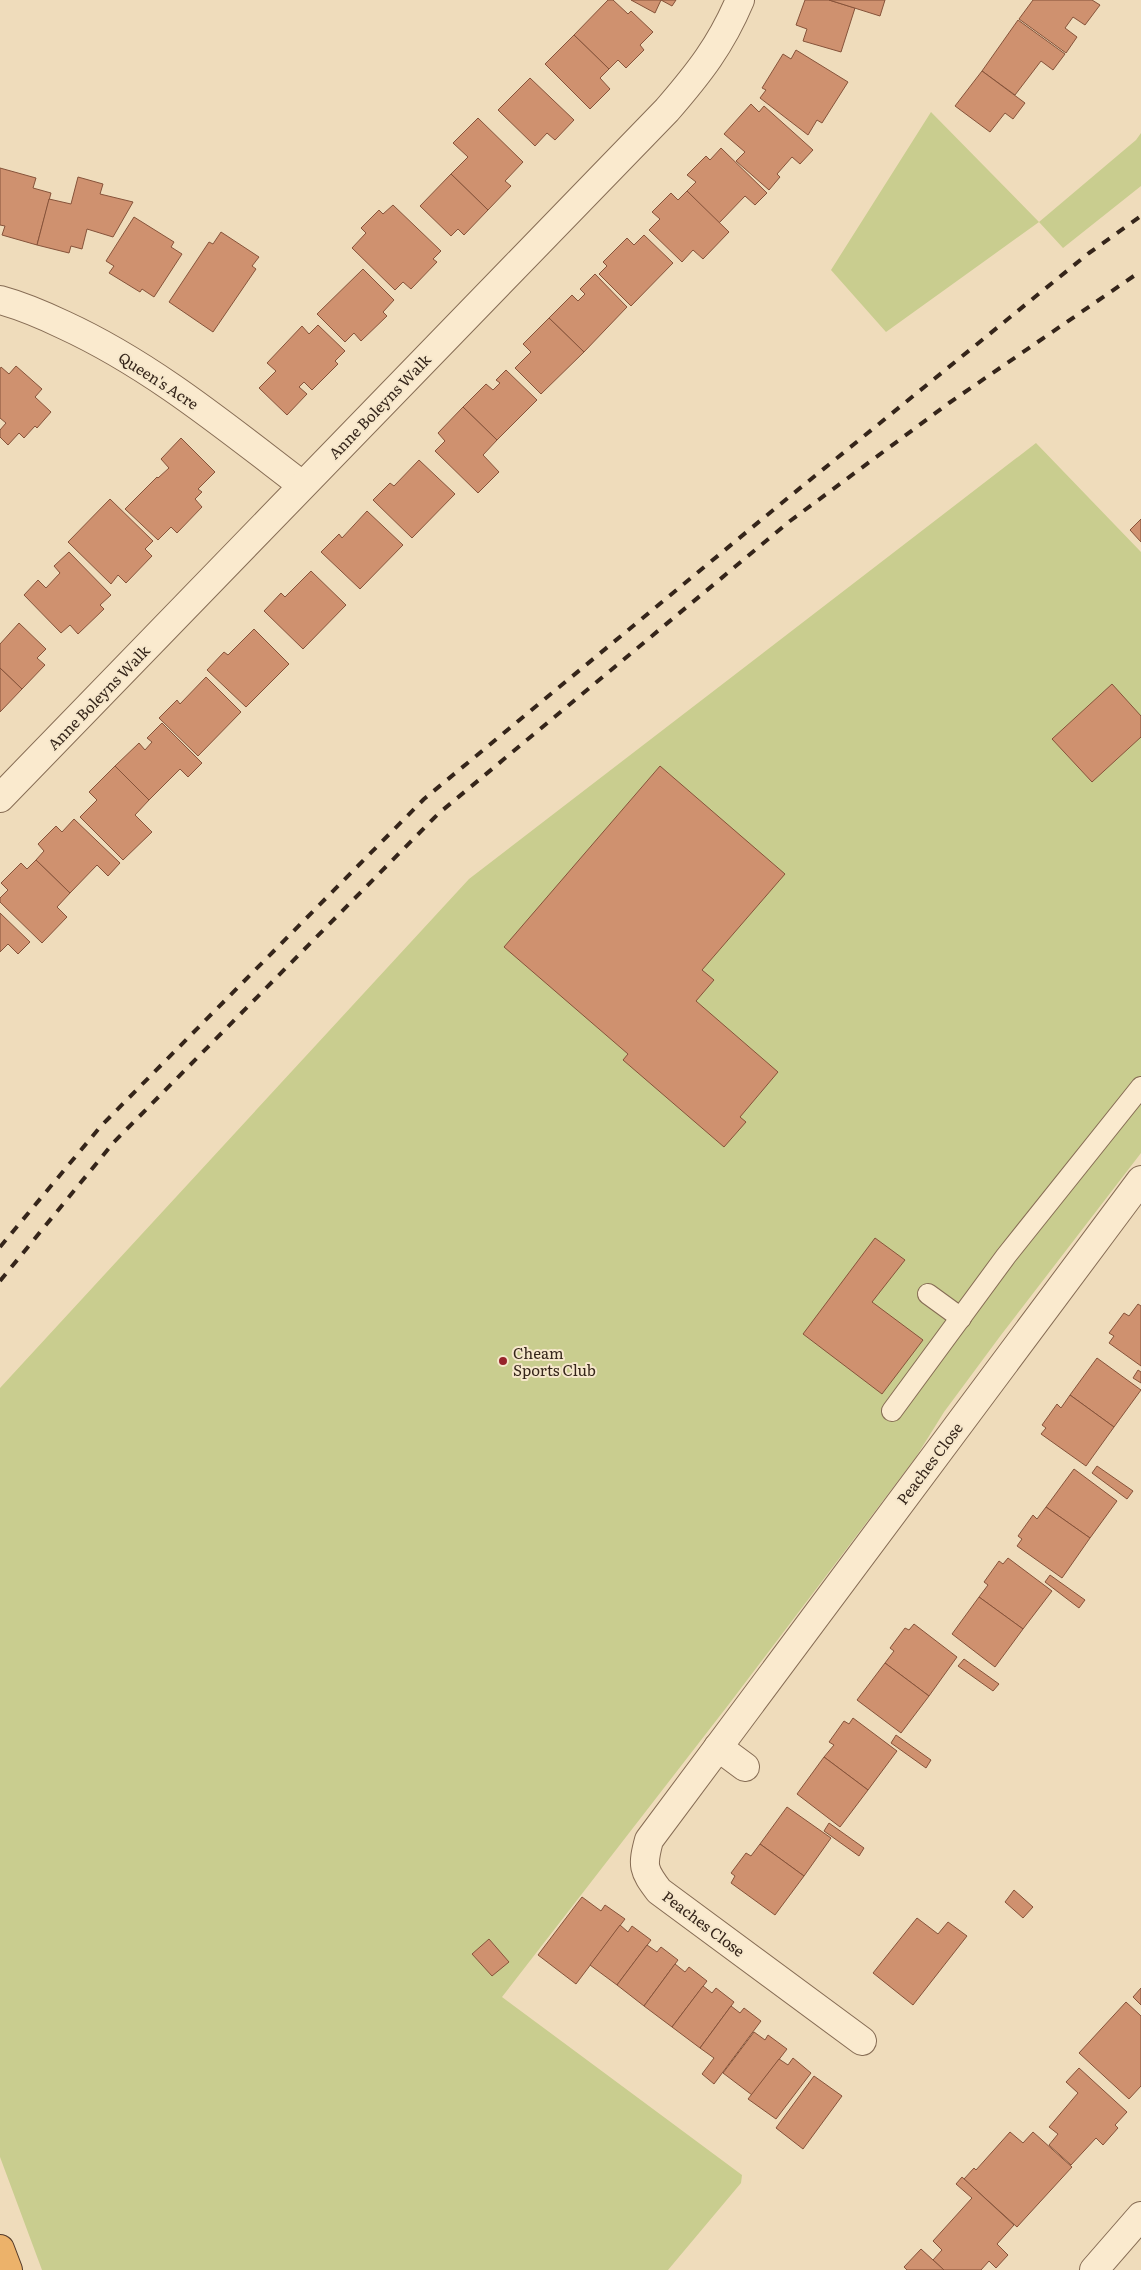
<svg xmlns="http://www.w3.org/2000/svg" width="1141" height="2270" viewBox="0 0 1141 2270" font-family="Literata,serif">
	<style>
		.green { fill: #c9cd8f }
		.building { fill: #cf916f; stroke: #86533a }
		.lines { fill: none; stroke-linecap: round; stroke-linejoin: round }
		.service-casing { stroke: #866c54; stroke-width: 22 }
		.minor-casing { stroke: #866c54; stroke-width: 30 }
		.trunk-casing { stroke: #533a29; stroke-width: 30 }
		.service { stroke: #faeace; stroke-width: 20 }
		.minor { stroke: #faeace; stroke-width: 28 }
		.trunk { stroke: #ecb26a; stroke-width: 28 }
		.rail { stroke: #35251a; stroke-width: 4; stroke-dasharray: 9 9; stroke-linecap: butt }
		.poi-dot { fill: #97232b; stroke: #f6e7cb; stroke-width: 2 }
		.labels { text-anchor: middle; dominant-baseline: central; stroke-width: 4; stroke-linejoin: round; paint-order: stroke }
		.street-label { font-size: 15px; fill: #35251a; stroke: #f6e7cb }
		.poi-label { font-size: 15px; fill: #35251a; stroke: #f6e7cb; text-anchor: start }
	</style>
	<rect width="100%" height="100%" fill="#efdcbb"/>
	<!-- green -->
	<g class="green">
		<polygon points="931,112 1039,222 1136,140 1141,133 1141,186 1063,248 1039,222 886,332 831,270"/>
		<polygon points="1036,443 1141,552 1141,1153 1001,1335 944,1412 916,1457 729,1704 502,1997 742,2175 741,2183 668,2270 42,2270 0,2157 0,1388 469,879"/>
	</g>
	<!-- building -->
	<g class="building">
		<polygon points="608,0 613,0 628,14 631,11 653,32 640,45 644,50 626,68 618,60 609,69 574,35"/>
		<polygon points="631,0 676,0 672,6 661,0 655,13"/>
		<polygon points="805,0 829,0 855,8 841,52 803,41 807,29 796,25"/>
		<polygon points="829,0 885,0 880,16"/>
		<polygon points="1033,0 1092,0 1100,5 1085,25 1073,17 1065,28 1077,37 1066,53 1019,19"/>
		<polygon points="1018,20 1065,54 1053,70 1041,61 1015,95 982,71"/>
		<polygon points="574,35 609,69 600,78 610,89 590,109 545,64"/>
		<polygon points="796,50 848,82 822,123 817,120 808,135 760,98 766,90 762,88 783,54 791,59"/>
		<polygon points="982,71 1025,103 1013,119 1005,113 990,132 955,106"/>
		<polygon points="530,78 574,120 555,140 547,133 535,146 498,110"/>
		<polygon points="751,104 759,112 764,106 813,150 800,164 792,157 777,174 780,177 769,190 736,161 745,152 724,134"/>
		<polygon points="478,118 523,162 505,181 511,186 488,210 451,174 468,157 453,143"/>
		<polygon points="721,148 767,193 755,205 745,196 719,223 687,191 696,182 687,175 706,156 710,160"/>
		<polygon points="0,168 36,178 33,188 51,193 37,245 2,235 5,226 0,225"/>
		<polygon points="451,174 488,210 464,235 458,229 451,236 420,206"/>
		<polygon points="78,177 103,184 100,194 133,202 113,237 87,229 82,249 71,246 69,253 37,245 49,199 71,204"/>
		<polygon points="687,191 729,232 703,259 693,250 682,262 649,230 660,219 652,212 671,193 678,200"/>
		<polygon points="393,205 441,251 433,259 437,262 411,289 403,282 395,290 352,248 366,233 361,228 379,210 383,214"/>
		<polygon points="134,217 174,242 171,247 182,254 154,297 142,289 140,292 109,273 114,266 106,261"/>
		<polygon points="221,232 259,257 252,266 256,269 213,332 169,302 209,242 213,244"/>
		<polygon points="644,235 673,263 631,306 599,274 607,266 603,262 627,238 634,245"/>
		<polygon points="363,269 394,300 383,312 387,316 361,341 354,333 345,342 317,314"/>
		<polygon points="595,274 627,307 584,352 549,318 572,295 578,301 585,294 580,289"/>
		<polygon points="549,318 584,352 541,394 515,368 531,352 523,344"/>
		<polygon points="318,325 345,351 335,361 338,364 312,390 304,382 299,387 307,394 287,415 259,388 276,371 267,363 302,326 309,334"/>
		<polygon points="16,366 42,389 35,397 51,412 37,428 35,426 24,438 19,433 8,445 0,437 0,430 6,423 0,418 0,369 1,367 9,374"/>
		<polygon points="506,370 537,400 497,440 463,407 486,384 493,390 500,383 496,380"/>
		<polygon points="463,407 497,440 483,455 499,472 478,493 435,451 445,441 438,433"/>
		<polygon points="181,438 215,472 198,489 202,492 195,499 202,507 177,533 171,527 158,540 125,509 157,477 158,478 169,468 161,459"/>
		<polygon points="419,460 455,494 412,538 373,500 390,483 394,486"/>
		<polygon points="110,499 153,541 145,549 152,556 126,583 118,575 111,584 68,542"/>
		<polygon points="367,511 403,545 360,589 321,552 339,534 342,538"/>
		<polygon points="1141,519 1141,542 1130,530"/>
		<polygon points="69,552 111,595 100,605 104,609 78,634 70,625 61,633 24,595 38,580 46,588 60,573 54,566"/>
		<polygon points="311,571 346,605 303,649 264,611 281,593 285,597"/>
		<polygon points="19,623 46,649 37,658 45,665 22,689 0,668 0,644"/>
		<polygon points="254,629 289,664 246,707 207,670 224,652 228,655"/>
		<polygon points="0,668 22,689 0,712"/>
		<polygon points="206,677 241,712 198,756 159,718 177,700 180,704"/>
		<polygon points="1112,684 1141,716 1141,737 1092,782 1052,739"/>
		<polygon points="162,723 202,763 188,777 180,769 149,800 115,766 139,743 145,750 152,742 147,738"/>
		<polygon points="115,766 149,800 135,815 152,832 123,860 80,817 97,800 89,792"/>
		<polygon points="660,766 785,874 702,970 714,980 696,1001 778,1072 740,1117 746,1122 724,1147 623,1060 628,1054 504,947"/>
		<polygon points="74,819 120,863 108,876 97,865 70,893 36,860 44,851 38,844 56,826 62,832"/>
		<polygon points="36,860 70,893 57,907 67,917 42,943 0,902 0,898 8,890 1,883 21,863 27,869"/>
		<polygon points="0,913 30,942 18,954 8,944 0,952"/>
		<polygon points="875,1238 905,1260 872,1302 923,1340 882,1394 803,1334"/>
		<polygon points="1138,1304 1141,1306 1141,1366 1109,1343 1114,1336 1109,1333 1124,1313 1129,1316"/>
		<polygon points="1097,1358 1141,1390 1114,1427 1070,1395"/>
		<polygon points="1138,1370 1141,1372 1141,1383 1133,1378"/>
		<polygon points="1070,1395 1114,1427 1086,1466 1041,1434 1046,1428 1042,1425 1057,1404 1061,1408"/>
		<polygon points="1097,1466 1133,1491 1127,1499 1092,1473"/>
		<polygon points="1074,1469 1117,1501 1090,1538 1046,1507"/>
		<polygon points="1046,1507 1090,1538 1062,1578 1017,1546 1022,1539 1018,1536 1033,1515 1037,1519"/>
		<polygon points="1008,1558 1052,1591 1023,1629 979,1597 988,1585 984,1582 999,1561 1003,1564"/>
		<polygon points="1050,1575 1085,1600 1079,1608 1045,1582"/>
		<polygon points="979,1597 1023,1629 995,1667 952,1634"/>
		<polygon points="914,1624 957,1657 929,1696 885,1663 894,1651 890,1648 905,1628 909,1630"/>
		<polygon points="964,1659 999,1684 993,1691 958,1666"/>
		<polygon points="885,1663 929,1696 901,1733 857,1700"/>
		<polygon points="853,1718 897,1751 868,1790 824,1757 834,1745 829,1742 844,1721 849,1724"/>
		<polygon points="896,1735 931,1760 926,1768 891,1743"/>
		<polygon points="824,1757 868,1790 840,1827 797,1794"/>
		<polygon points="787,1807 831,1838 804,1876 760,1844"/>
		<polygon points="829,1823 864,1848 859,1856 824,1831"/>
		<polygon points="760,1844 804,1876 775,1915 731,1883 735,1876 731,1873 746,1853 751,1856"/>
		<polygon points="1014,1890 1033,1907 1023,1918 1005,1902"/>
		<polygon points="582,1897 601,1911 605,1905 625,1919 576,1984 538,1955"/>
		<polygon points="917,1918 938,1934 948,1922 967,1936 913,2005 873,1973"/>
		<polygon points="620,1925 628,1932 632,1926 651,1940 617,1985 590,1965"/>
		<polygon points="489,1939 509,1962 492,1976 472,1954"/>
		<polygon points="647,1945 657,1952 661,1947 678,1960 644,2006 617,1985"/>
		<polygon points="675,1964 685,1972 689,1967 707,1981 672,2027 644,2006"/>
		<polygon points="703,1986 712,1993 716,1988 734,2002 700,2048 672,2027"/>
		<polygon points="1141,1988 1141,2005 1133,1997"/>
		<polygon points="1126,2002 1141,2016 1141,2086 1129,2099 1079,2053"/>
		<polygon points="731,2006 740,2013 744,2008 761,2021 714,2084 702,2074 714,2058 700,2048"/>
		<polygon points="754,2032 765,2040 768,2035 787,2049 752,2095 723,2073"/>
		<polygon points="793,2058 811,2073 776,2119 748,2099 779,2059 788,2065"/>
		<polygon points="1079,2068 1127,2112 1115,2125 1118,2128 1103,2145 1096,2138 1071,2165 1049,2145 1058,2134 1049,2127 1078,2093 1066,2082"/>
		<polygon points="814,2076 842,2096 803,2149 776,2128"/>
		<polygon points="1010,2132 1023,2143 1033,2132 1072,2167 1017,2227 964,2179 974,2168 976,2170"/>
		<polygon points="962,2177 1014,2225 997,2244 1008,2255 996,2268 989,2261 981,2270 944,2270 933,2260 942,2250 933,2241 972,2198 956,2184"/>
		<polygon points="921,2249 933,2260 944,2270 907,2270 904,2267"/>
	</g>
	<g class="lines">
		<!-- service casing -->
		<g class="service-casing">
			<g id="service">
				<polyline points="928,1294 961,1318"/>
				<polyline points="892,1411 1006,1256 1141,1087"/>
			</g>
		</g>
		<!-- minor casing -->
		<g class="minor-casing">
			<g id="minor">
				<path d="M0,300C22,306 43,315 64,325C151,365 226,427 302,485"/>
				<path d="M0,798L667,110C699,73 721,45 740,0"/>
				<polyline points="718,1747 745,1767"/>
				<path d="M862,2041L659,1891C643,1870 642,1866 649,1840L1141,1180"/>
				<polyline points="1094,2270 1141,2216"/>
			</g>
		</g>
		<!-- trunk casing -->
		<g class="trunk-casing">
			<polyline id="trunk" points="0,2249 8,2270"/>
		</g>
		<!-- service -->
		<use href="#service" class="service"/>
		<!-- minor -->
		<use href="#minor" class="minor"/>
		<!-- trunk -->
		<use href="#trunk" class="trunk"/>
		<!-- rail -->
		<g class="rail">
			<polyline points="0,1247 101,1126 424,799 778,506 1089,253 1141,216"/>
			<polyline points="0,1281 114,1142 438,814 790,521 949,403 1141,271"/>
		</g>
	</g>
	<!-- markers -->
	<circle class="poi-dot" cx="503" cy="1361" r="5"/>
	<g class="labels">
		<!-- street labels -->
		<g class="street-label">
			<text transform="translate(159 380) rotate(33)">Queen's Acre</text>
			<text transform="translate(379 406) rotate(-46)">Anne Boleyns Walk</text>
			<text transform="translate(98 697) rotate(-46)">Anne Boleyns Walk</text>
			<text transform="translate(929 1463) rotate(-53)">Peaches Close</text>
			<text transform="translate(704 1923) rotate(37)">Peaches Close</text>
		</g>
		<!-- poi labels -->
		<g class="poi-label">
			<text x="513" y="1352">Cheam<tspan x="513" dy="17">Sports Club</tspan></text>
		</g>
	</g>
</svg>
